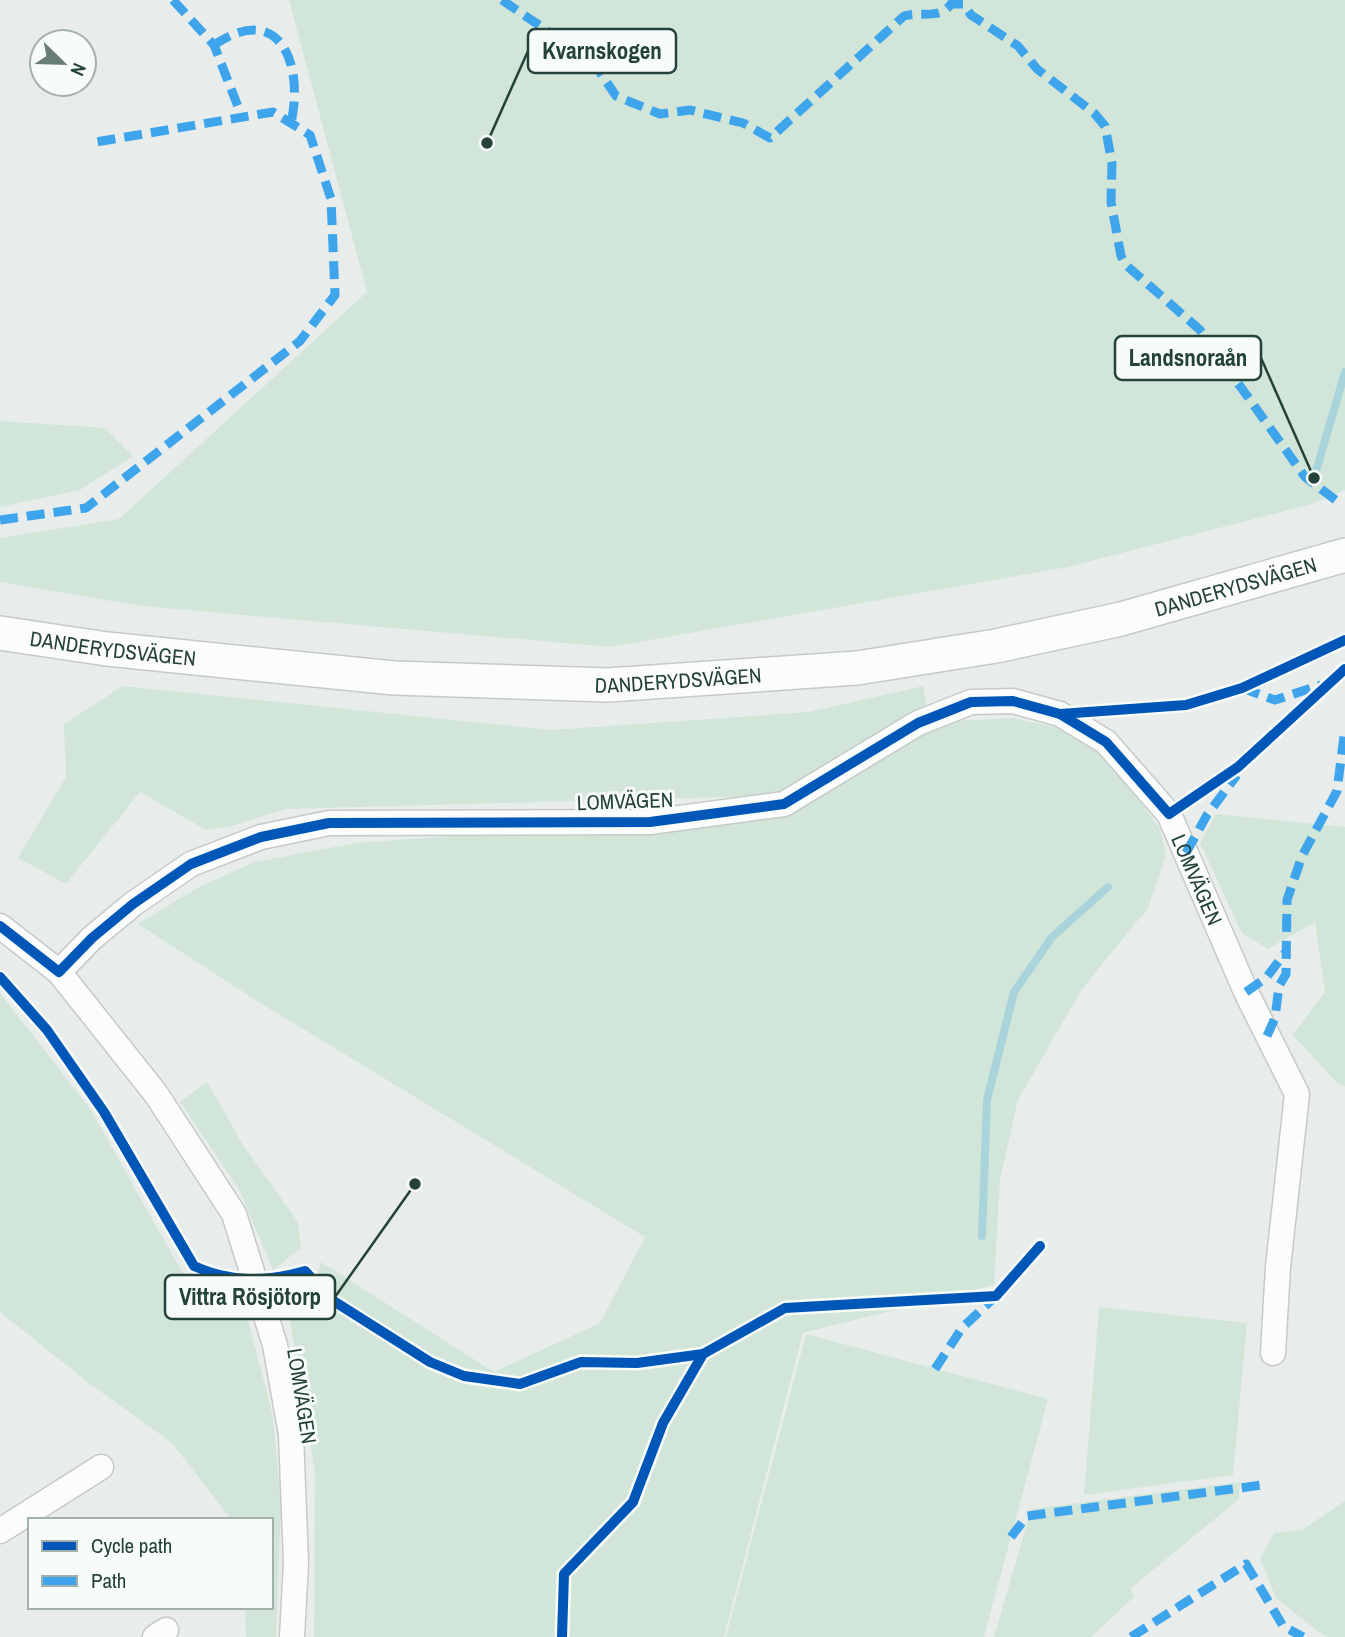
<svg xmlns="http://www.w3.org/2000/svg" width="1345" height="1637" viewBox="0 0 1345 1637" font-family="'Archivo Narrow',sans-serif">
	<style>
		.green { fill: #d1e6d8 }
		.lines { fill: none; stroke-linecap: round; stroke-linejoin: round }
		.stream { stroke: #a9d4db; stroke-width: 8 }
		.minor-casing { stroke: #c5cac8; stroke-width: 27 }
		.secondary-casing { stroke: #c3cbc8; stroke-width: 36 }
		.minor { stroke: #fcfcfc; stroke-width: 24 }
		.secondary { stroke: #fcfcfc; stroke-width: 33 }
		.quiet { stroke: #3ea4ec; stroke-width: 9; stroke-dasharray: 18 9; stroke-linecap: butt }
		.cycleway-casing { stroke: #f7fbf9; stroke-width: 15 }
		.cycleway { stroke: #0057b8; stroke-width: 10 }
		.labels { text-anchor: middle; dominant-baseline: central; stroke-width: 6; stroke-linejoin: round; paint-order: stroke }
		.street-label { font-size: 21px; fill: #24423a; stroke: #f7fbf9 }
		.leader { fill: none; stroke: #24423a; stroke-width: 2.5 }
		.callout-dot { fill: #24423a; stroke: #f7fbf9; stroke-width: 2.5 }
		.callout { fill: #f7fbf9; stroke: #24423a; stroke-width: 2.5 }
		.callout-label { font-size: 23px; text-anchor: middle; font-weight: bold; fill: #24423a }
	</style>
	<rect width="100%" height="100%" fill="#e8edeb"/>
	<!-- green -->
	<g class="green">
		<polygon points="289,0 1345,0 1345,490 1312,504 1068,567 610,647 141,606 0,582 0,538 119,519 367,292"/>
		<polygon points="0,421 105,428 133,456 80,490 0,507"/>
		<polygon points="123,686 551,730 809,712 923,686 927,707 811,782 760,796 285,809 232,826 206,830 140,792 66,884 18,858 66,777 64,724"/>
		<polygon points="1013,718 1079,732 1136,796 1160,829 1166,855 1148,908 1082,989 1018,1100 1000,1180 994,1285 803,1333 724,1637 314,1637 315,1472 287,1304 313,1291 321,1262 494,1372 600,1323 645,1237 262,1004 138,924 199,887 255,862 356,843 791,812 915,731 955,721"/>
		<polygon points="1216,814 1345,827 1345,1086 1337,1083 1293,1035 1325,992 1315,922 1268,949 1242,933 1200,843"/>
		<polygon points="0,993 90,1109 189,1284 246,1312 273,1417 281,1505 276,1637 246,1637 245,1607 271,1607 271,1520 232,1520 171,1442 86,1381 0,1312"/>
		<polygon points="207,1082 243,1145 298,1222 301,1248 273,1270 239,1189 180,1102"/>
		<polygon points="1099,1307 1247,1323 1233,1475 1084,1495"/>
		<polygon points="806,1334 1048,1399 984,1637 726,1637"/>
		<polygon points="1240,1482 1239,1499 1130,1589 1135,1596 1091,1637 994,1637 1031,1509"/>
		<polygon points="1345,1501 1345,1637 1328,1637 1319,1632 1276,1598 1260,1559 1274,1533 1302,1530"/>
	</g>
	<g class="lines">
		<!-- stream -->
		<g class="stream">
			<polyline points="1314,478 1345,372"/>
			<polyline points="982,1236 987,1100 1014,992 1052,937 1108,887"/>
		</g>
		<!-- minor casing -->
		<g class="minor-casing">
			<g id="minor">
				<polyline points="0,926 59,972 156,1094 234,1214 275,1345 291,1434 296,1563 292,1637"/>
				<path id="s1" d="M59,972L92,938L133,904L191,864L261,837L329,823L650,822L784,804L918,723L971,702L1013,701L1060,714L1106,742L1169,814L1246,992L1297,1094L1278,1267L1273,1353"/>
				<polyline points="0,1531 101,1467"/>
				<polyline points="155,1637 166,1630"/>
			</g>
		</g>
		<!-- secondary casing -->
		<g class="secondary-casing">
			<g id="secondary">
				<path id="s2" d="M0,633L107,649L394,678L608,685L857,668L996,646L1121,619L1345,555"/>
			</g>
		</g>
		<!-- minor -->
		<use href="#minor" class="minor"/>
		<!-- secondary -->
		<use href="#secondary" class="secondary"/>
		<!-- quiet -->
		<g class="quiet">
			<polyline points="173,0 214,45 242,117"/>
			<path d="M502,0L593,62L616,96L660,114L690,110L743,123L770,138L904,16C921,11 940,20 951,4H963L971,15L1018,46L1037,69L1094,113L1105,126L1112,163L1111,202L1121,256L1126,265L1200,330L1305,477L1341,504"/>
			<path d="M214,45C281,0 304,66 291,123"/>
			<polyline points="0,520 86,508 300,341 335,295 331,199 310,135 273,112 90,143"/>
			<polyline points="1242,688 1275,700 1321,685"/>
			<polyline points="1186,853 1207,815 1237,775"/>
			<polyline points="1246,992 1266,978 1285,953"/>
			<polyline points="1267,1036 1275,1018 1279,986 1286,974 1287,900 1302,856 1337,791 1345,728"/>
			<polyline points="935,1369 962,1328 996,1296"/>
			<polyline points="1011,1537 1027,1516 1262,1485"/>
			<polyline points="1131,1637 1246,1564 1283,1626 1303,1637"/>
		</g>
		<!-- cycleway casing -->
		<g class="cycleway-casing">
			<g id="cycleway">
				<polyline points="1060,714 1186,705 1242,688 1345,640"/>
				<polyline points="0,926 59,972 92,938 133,904 191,864 261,837 329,823 650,822 784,804 918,723 971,702 1013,701 1060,714 1106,742 1169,814 1238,767 1345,669"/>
				<path d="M0,977L47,1030L104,1112L194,1266C231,1283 267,1282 305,1271L332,1300L430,1362L464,1376L520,1384L581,1362L637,1363L703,1354L785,1308L996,1296L1040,1246"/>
				<polyline points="562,1637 564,1574 633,1502 663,1423 703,1354"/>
			</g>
		</g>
		<!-- cycleway -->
		<use href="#cycleway" class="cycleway"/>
	</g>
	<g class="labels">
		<!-- street labels -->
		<g class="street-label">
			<text stroke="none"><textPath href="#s2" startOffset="1248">DANDERYDSVÄGEN</textPath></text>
			<text stroke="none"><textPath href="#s2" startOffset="114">DANDERYDSVÄGEN</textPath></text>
			<text stroke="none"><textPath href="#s2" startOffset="681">DANDERYDSVÄGEN</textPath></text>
			<text transform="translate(625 801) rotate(-2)">LOMVÄGEN</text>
			<text stroke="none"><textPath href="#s1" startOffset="1297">LOMVÄGEN</textPath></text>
			<text transform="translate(302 1396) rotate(81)">LOMVÄGEN</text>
		</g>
	</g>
	<!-- callouts -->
	<path class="leader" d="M487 143L528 51M1314 478L1261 358M415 1184L335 1297"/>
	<g class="callout-dot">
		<circle cx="487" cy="143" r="7"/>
		<circle cx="1314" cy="478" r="7"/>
		<circle cx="415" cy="1184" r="7"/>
	</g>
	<g class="callout">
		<rect x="528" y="29" width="148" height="44" rx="7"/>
		<rect x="1115" y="336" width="146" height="44" rx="7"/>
		<rect x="165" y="1275" width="170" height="44" rx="7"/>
	</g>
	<g class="callout-label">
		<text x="602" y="59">Kvarnskogen</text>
		<text x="1188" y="366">Landsnoraån</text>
		<text x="250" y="1305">Vittra Rösjötorp</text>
	</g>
	<!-- legend -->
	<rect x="28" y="1518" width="245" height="91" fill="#f7fbf9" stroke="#a3b1ad" stroke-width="2"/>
	<rect x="42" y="1541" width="35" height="10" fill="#0057b8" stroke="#a3b1ad" stroke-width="2"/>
	<text x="91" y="1553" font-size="21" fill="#24423a">Cycle path</text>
	<rect x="42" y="1576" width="35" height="10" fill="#3ea4ec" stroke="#a3b1ad" stroke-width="2"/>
	<text x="91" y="1588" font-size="21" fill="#24423a">Path</text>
	<!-- north arrow -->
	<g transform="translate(63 63) rotate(113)"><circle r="33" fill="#f7fbf9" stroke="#a3b1ad" stroke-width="2"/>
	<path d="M0-5L12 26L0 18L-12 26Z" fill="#697e78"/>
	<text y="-10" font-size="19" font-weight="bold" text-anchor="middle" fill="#24423a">N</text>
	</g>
</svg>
